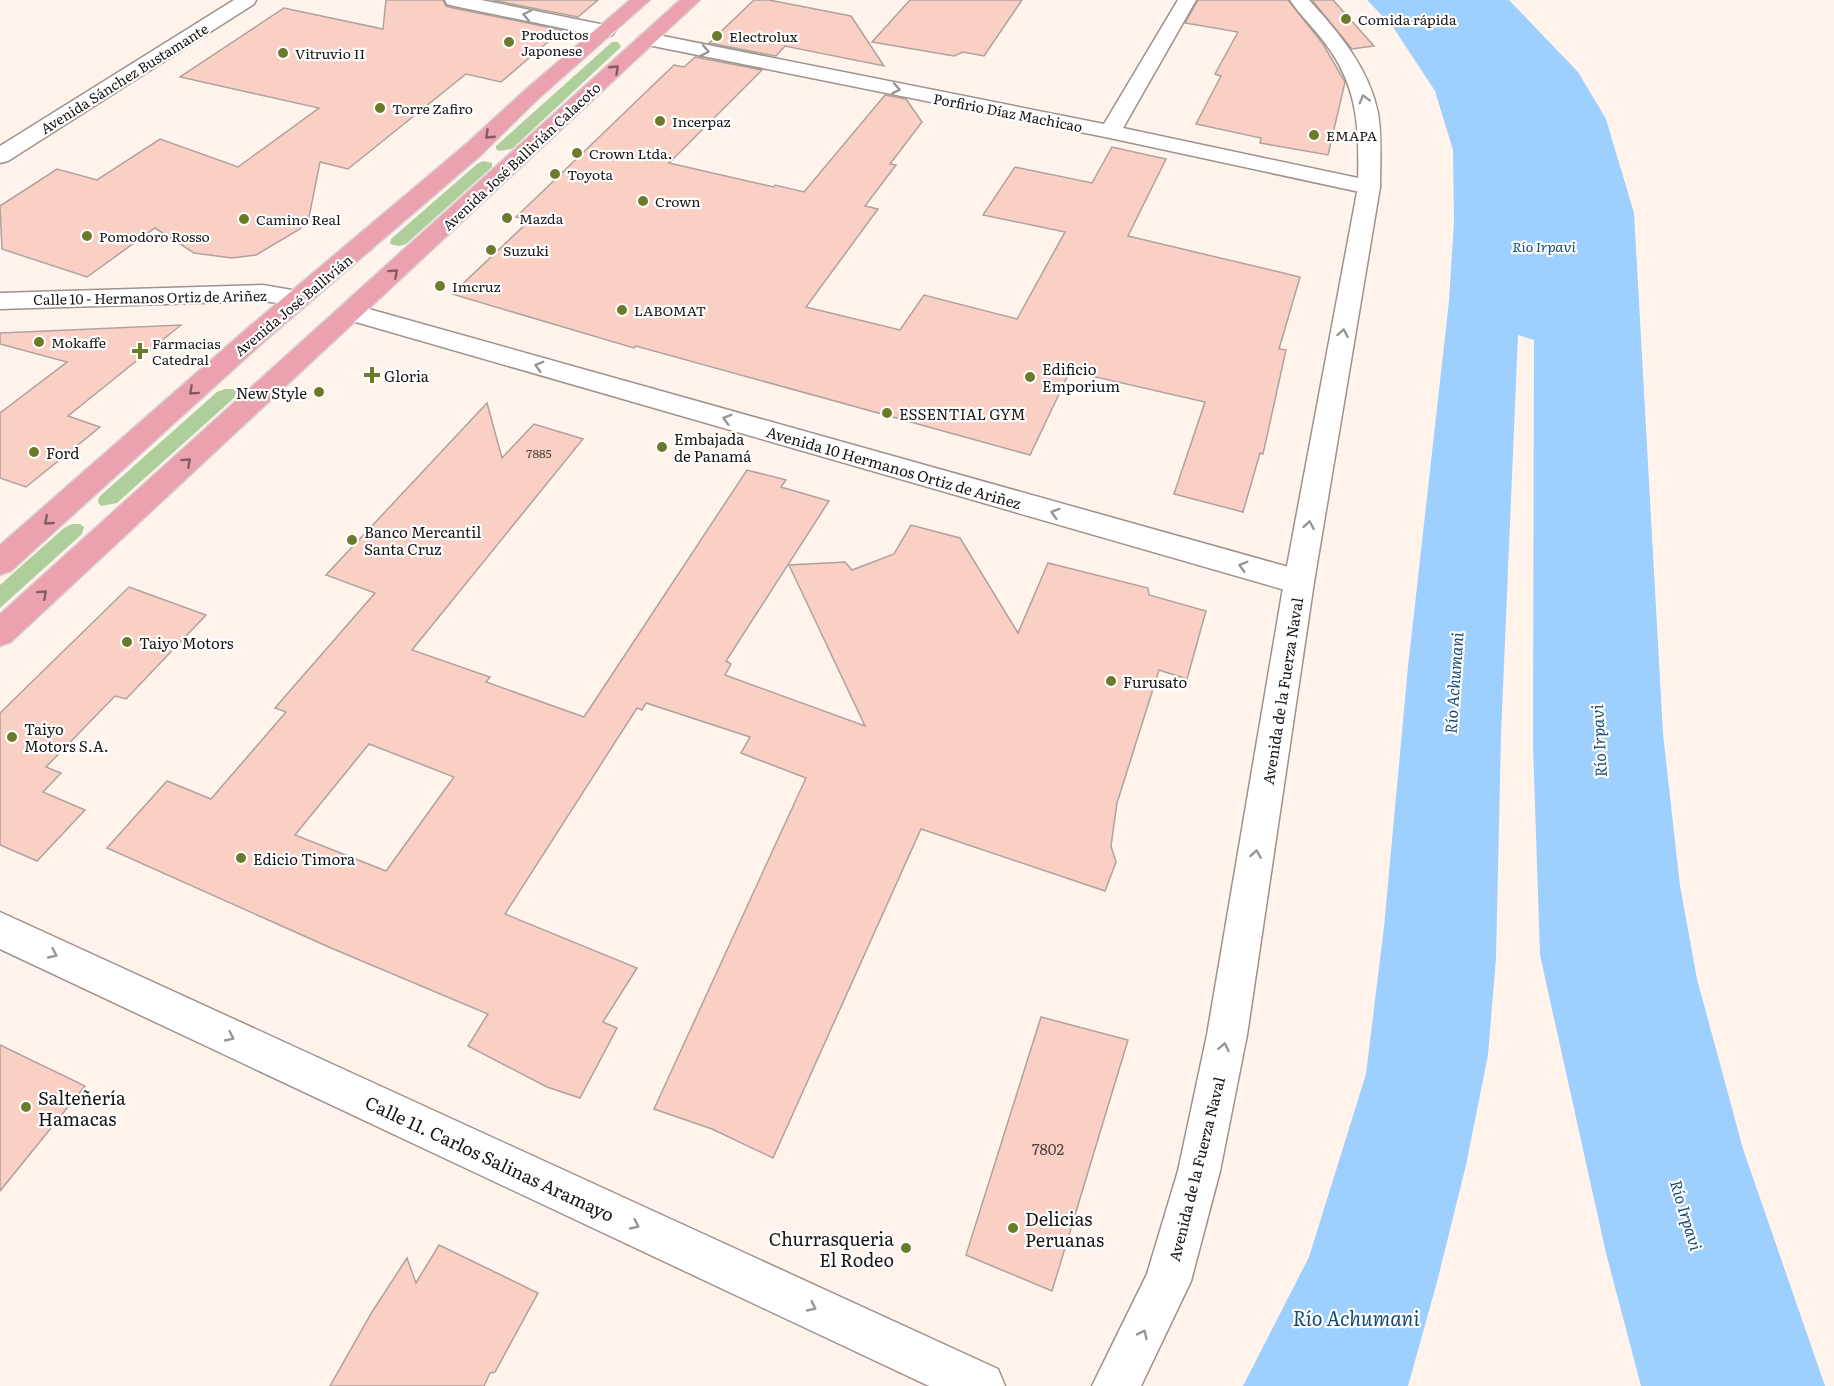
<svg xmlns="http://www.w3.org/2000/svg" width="1834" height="1386" viewBox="0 0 1834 1386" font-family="Literata,serif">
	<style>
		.green { fill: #aecf9c }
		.water { fill: #9dcfff }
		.building { fill: #fad0c5; stroke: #afa29e; stroke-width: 1.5; fill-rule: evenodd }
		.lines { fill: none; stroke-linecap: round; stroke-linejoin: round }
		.street-casing { stroke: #9d928c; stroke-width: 3 }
		.secondary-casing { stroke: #9d928c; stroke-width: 3 }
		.primary-casing { stroke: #d6d5d5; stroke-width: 3 }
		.street { fill: #fff; fill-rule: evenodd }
		.secondary { fill: #fff; fill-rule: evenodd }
		.primary { fill: #eba1ae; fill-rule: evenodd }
		.oneway { stroke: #989695 }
		.oneway2 { stroke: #825c60 }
		.poi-dot { fill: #6b7b2a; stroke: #fff; stroke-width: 2 }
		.labels { text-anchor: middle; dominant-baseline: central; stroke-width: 4.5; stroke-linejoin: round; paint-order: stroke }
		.number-label { font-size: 12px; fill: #524440 }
		.far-poi-label { font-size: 14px; fill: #1a1613; stroke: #fff; text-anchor: start }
		.far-street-label { font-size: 14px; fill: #1a1613; stroke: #fff }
		.far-water-label { font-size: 14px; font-style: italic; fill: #154a76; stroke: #fff }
		.poi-label { font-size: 15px; fill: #1a1613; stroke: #fff; text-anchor: start }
		.street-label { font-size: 15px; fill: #1a1613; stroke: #fff }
		.near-number-label { font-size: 15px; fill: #524440 }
		.water-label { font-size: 16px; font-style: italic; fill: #154a76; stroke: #fff }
		.near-poi-label { font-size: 18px; fill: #1a1613; stroke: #fff; text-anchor: start }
		.near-street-label { font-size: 18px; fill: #1a1613; stroke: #fff }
		.near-water-label { font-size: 20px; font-style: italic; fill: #154a76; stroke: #fff }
	</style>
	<rect width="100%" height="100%" fill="#fff3ec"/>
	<!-- green -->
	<g class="green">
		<polygon points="612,42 618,42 621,47 512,149 499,151 496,149 496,146"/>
		<polygon points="483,161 492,163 492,167 406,244 399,246 390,244 391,239 477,164"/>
		<polygon points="225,389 233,389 236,392 234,398 117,503 101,506 98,502 99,497 217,392"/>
		<polygon points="72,524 80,524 84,527 82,534 0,608 0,585 64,528"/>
	</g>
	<!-- water -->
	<polygon class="water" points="1367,0 1509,0 1578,72 1606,119 1634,213 1663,734 1680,886 1697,979 1743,1149 1825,1386 1641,1386 1606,1253 1540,955 1533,744 1534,340 1518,335 1501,734 1496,958 1488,1055 1466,1165 1437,1282 1408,1386 1243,1386 1309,1257 1366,1074 1384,927 1408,667 1449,301 1454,221 1453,150 1435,91 1393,27"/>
	<!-- building -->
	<g class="building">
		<polygon points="386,0 443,0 446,6 453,8 562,30 501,82 466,74 348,169 320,162 309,217 300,229 256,255 232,258 194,253 155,228 87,277 2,249 0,206 57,169 97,180 160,139 238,167 319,108 180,77 284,8 383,29"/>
		<polygon points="492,0 598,0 578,17"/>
		<polygon points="754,0 769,0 851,16 884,66 785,46 776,56 709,43"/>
		<polygon points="910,0 1022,0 984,56 963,52 954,56 872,42"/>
		<polygon points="1198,0 1288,0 1323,44 1345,82 1328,155 1260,143 1261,138 1196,124 1221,76 1215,74 1238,32 1185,23"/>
		<polygon points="1312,0 1333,0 1374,46 1352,49"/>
		<polygon points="695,57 762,70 669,163 774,187 775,185 804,192 885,95 906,99 922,122 890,164 896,165 865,206 878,209 806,307 900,330 924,295 1017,319 1065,232 983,215 1015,167 1092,183 1112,147 1166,159 1128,236 1300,277 1279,349 1286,350 1263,454 1260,453 1243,512 1174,494 1205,402 1070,371 1030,455 636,346 634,348 452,294 530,220 516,217 674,65 684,67"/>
		<polygon points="181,325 68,416 100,427 26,487 0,478 0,413 67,362 0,344 0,333"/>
		<path d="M487,403L502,458L534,424L583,439L412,650L490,677L486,682L584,717L747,470L786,480L781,487L829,501L726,661L731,664L725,675L865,726L789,565L845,562L852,570L894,554L911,525L960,538L1018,633L1048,563L1148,588L1149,595L1206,611L1187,679L1159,670L1117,803L1111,846L1116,862L1105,891L921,829L773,1158L712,1129L654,1109L806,778L741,753L750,737L646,703L642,710L637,708L505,914L637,968L603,1022L617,1028L580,1098L547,1087L468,1046L488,1014L331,948L107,848L167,781L211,799L286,712L275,708L375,593L326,575ZM369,744L454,777L386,871L295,835Z"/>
		<polygon points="129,587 206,615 126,699 115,696 46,767 61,773 43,792 85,810 37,861 0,845 0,713"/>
		<polygon points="1041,1017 1128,1040 1052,1291 966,1255"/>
		<polygon points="0,1045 85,1086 0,1191"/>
		<polygon points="439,1245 538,1293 495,1372 490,1373 484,1386 330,1386 372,1312 407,1258 416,1283"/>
	</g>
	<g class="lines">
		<!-- street casing -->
		<g class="street-casing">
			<g id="street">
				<polygon points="234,0 256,0 254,4 8,161 0,163 0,146"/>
				<polygon points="445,0 481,0 605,25 612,27 615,31 612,35 605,37 454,6 447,4"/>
				<polygon points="1178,0 1196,0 1123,128 1377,182 1380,187 1377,192 1369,194 1110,138 648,45 641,43 638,39 641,35 648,33 1104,124"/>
				<polygon points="263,285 309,293 312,298 309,303 300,306 263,301 0,309 0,293"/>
				<polygon points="351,304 1299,570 1310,574 1314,582 1310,590 1299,594 342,318 338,312 342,306"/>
				<polygon points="0,912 998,1369 1005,1386 929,1386 0,949"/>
			</g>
		</g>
		<!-- secondary casing -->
		<g class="secondary-casing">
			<path id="secondary" d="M1290,0H1309C1339,33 1369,68 1378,113C1382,137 1380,162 1380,187L1314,582L1247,1035L1220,1171L1191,1281L1141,1386H1092L1147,1274L1178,1171L1207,1035L1284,582L1358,187C1359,131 1360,89 1325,43C1314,28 1300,15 1290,0Z"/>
		</g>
		<!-- primary casing -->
		<g class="primary-casing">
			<g id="primary">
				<polygon points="630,0 650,0 538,99 481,155 268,338 11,571 0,575 0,545 250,326 465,145 524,91"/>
				<polygon points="680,0 700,0 11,642 0,646 0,614"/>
			</g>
		</g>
		<!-- street -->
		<use href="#street" class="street"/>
		<!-- secondary -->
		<use href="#secondary" class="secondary"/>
		<!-- primary -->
		<use href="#primary" class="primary"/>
	</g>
	<!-- one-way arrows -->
	<defs><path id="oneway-chevron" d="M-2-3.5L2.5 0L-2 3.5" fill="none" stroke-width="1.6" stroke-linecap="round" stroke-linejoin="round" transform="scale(1.5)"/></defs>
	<g class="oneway">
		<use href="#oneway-chevron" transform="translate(527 15) rotate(-168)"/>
		<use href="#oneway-chevron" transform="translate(705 51) rotate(11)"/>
		<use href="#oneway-chevron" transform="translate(896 89) rotate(11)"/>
		<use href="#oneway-chevron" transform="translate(1364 99) rotate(-105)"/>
		<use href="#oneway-chevron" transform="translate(1343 333) rotate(-80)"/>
		<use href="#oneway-chevron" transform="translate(539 366) rotate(-164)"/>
		<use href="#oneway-chevron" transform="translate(727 419) rotate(-164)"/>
		<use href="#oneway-chevron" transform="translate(1055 513) rotate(-164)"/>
		<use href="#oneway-chevron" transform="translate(1309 525) rotate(-80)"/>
		<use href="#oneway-chevron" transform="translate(1243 566) rotate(-164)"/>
		<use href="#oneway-chevron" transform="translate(1256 854) rotate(-81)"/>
		<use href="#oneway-chevron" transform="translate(53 954) rotate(25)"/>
		<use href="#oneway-chevron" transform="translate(230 1037) rotate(25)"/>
		<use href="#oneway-chevron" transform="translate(1224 1047) rotate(-78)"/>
		<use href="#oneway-chevron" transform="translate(635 1225) rotate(25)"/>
		<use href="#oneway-chevron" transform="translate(812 1307) rotate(25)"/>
		<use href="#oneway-chevron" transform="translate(1143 1334) rotate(-64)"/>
	</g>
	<g class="oneway2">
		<use href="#oneway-chevron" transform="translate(615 69) rotate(-43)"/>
		<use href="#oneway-chevron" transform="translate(489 135) rotate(137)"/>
		<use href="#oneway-chevron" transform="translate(394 273) rotate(-42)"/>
		<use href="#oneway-chevron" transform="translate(193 391) rotate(138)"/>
		<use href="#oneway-chevron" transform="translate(187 462) rotate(-42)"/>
		<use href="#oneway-chevron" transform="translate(48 521) rotate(139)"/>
		<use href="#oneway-chevron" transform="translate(43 594) rotate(-42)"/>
	</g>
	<!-- markers -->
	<g class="poi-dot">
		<circle cx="1346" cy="19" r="6"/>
		<circle cx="717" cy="36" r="6"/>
		<circle cx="509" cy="42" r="6"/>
		<circle cx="283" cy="53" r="6"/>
		<circle cx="380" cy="108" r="6"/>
		<circle cx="660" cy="121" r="6"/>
		<circle cx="1314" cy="135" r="6"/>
		<circle cx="577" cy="153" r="6"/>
		<circle cx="555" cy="174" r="6"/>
		<circle cx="643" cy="201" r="6"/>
		<circle cx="507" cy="218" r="6"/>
		<circle cx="244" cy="219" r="6"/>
		<circle cx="87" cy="236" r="6"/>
		<circle cx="491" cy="250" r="6"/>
		<circle cx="440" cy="286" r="6"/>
		<circle cx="622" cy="310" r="6"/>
		<circle cx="39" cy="342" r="6"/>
		<path d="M137 342h6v6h6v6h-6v6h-6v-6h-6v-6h6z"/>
		<path d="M369 366h6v6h6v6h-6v6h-6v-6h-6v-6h6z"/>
		<circle cx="1030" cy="377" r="6"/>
		<circle cx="319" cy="392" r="6"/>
		<circle cx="887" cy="413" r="6"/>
		<circle cx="662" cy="447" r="6"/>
		<circle cx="34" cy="452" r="6"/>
		<circle cx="352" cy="540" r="6"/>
		<circle cx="127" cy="642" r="6"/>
		<circle cx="1111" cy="681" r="6"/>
		<circle cx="12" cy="737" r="6"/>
		<circle cx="241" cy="858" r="6"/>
		<circle cx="26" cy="1107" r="6"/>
		<circle cx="1013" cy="1228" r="6"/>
		<circle cx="906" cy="1248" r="6"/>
	</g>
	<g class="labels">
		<!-- number labels -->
		<g class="number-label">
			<text x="539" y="453">7885</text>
		</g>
		<!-- far-poi labels -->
		<g class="far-poi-label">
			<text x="1358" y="19">Comida rápida</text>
			<text x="521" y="34">Productos<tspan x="521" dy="16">Japonese</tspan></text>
			<text x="729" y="36">Electrolux</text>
			<text x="295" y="53">Vitruvio II</text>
			<text x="392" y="108">Torre Zafiro</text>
			<text x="672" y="121">Incerpaz</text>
			<text x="1326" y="135">EMAPA</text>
			<text x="589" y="153">Crown Ltda.</text>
			<text x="567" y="174">Toyota</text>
			<text x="655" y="201">Crown</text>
			<text x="519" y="218">Mazda</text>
			<text x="256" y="219">Camino Real</text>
			<text x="99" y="236">Pomodoro Rosso</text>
			<text x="503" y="250">Suzuki</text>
			<text x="452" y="286">Imcruz</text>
			<text x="634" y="310">LABOMAT</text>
			<text x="51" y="342">Mokaffe</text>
			<text x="152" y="343">Farmacias<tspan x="152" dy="16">Catedral</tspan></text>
		</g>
		<!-- far-street labels -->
		<g class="far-street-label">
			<text transform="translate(124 78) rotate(-32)">Avenida Sánchez Bustamante</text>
			<text transform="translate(1008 112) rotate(11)">Porfirio Díaz Machicao</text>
			<text transform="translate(521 156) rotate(-43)">Avenida José Ballivián Calacoto</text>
			<text transform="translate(150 297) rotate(-1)">Calle 10 - Hermanos Ortiz de Ariñez</text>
			<text transform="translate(293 305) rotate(-40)">Avenida José Ballivián</text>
		</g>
		<!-- far-water labels -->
		<g class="far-water-label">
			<text x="1544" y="246">Río Irpavi</text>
		</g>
		<!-- poi labels -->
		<g class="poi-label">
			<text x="1042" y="368">Edificio<tspan x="1042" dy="17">Emporium</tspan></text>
			<text x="384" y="375">Gloria</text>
			<text x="307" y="392" text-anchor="end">New Style</text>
			<text x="899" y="413">ESSENTIAL GYM</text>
			<text x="674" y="438">Embajada<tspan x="674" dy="17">de Panamá</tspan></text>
			<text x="46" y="452">Ford</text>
			<text x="364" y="531">Banco Mercantil<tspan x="364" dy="17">Santa Cruz</tspan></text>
			<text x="139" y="642">Taiyo Motors</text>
			<text x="1123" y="681">Furusato</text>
			<text x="24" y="728">Taiyo<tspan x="24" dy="17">Motors S.A.</tspan></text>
			<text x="253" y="858">Edicio Timora</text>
		</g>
		<!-- street labels -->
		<g class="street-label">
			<text transform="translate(894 467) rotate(16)">Avenida 10 Hermanos Ortiz de Ariñez</text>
			<text transform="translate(1282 691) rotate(-81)">Avenida de la Fuerza Naval</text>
			<text transform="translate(1196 1169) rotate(-76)">Avenida de la Fuerza Naval</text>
		</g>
		<!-- near-number labels -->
		<g class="near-number-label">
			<text x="1048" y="1148">7802</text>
		</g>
		<!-- water labels -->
		<g class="water-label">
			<text transform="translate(1453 683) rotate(-86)">Río Achumani</text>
			<text transform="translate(1598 741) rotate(-93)">Río Irpavi</text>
			<text transform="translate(1687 1215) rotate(73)">Río Irpavi</text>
		</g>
		<!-- near-poi labels -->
		<g class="near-poi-label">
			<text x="38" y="1097">Salteñería<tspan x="38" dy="21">Hamacas</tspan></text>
			<text x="1025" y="1218">Delicias<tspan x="1025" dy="21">Peruanas</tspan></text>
			<text x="894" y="1238" text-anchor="end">Churrasqueria<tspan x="894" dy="21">El Rodeo</tspan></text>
		</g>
		<!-- near-street labels -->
		<g class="near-street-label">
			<text transform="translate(490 1158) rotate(25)">Calle 11. Carlos Salinas Aramayo</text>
		</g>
		<!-- near-water labels -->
		<g class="near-water-label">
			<text x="1356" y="1317">Río Achumani</text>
		</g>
	</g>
</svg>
